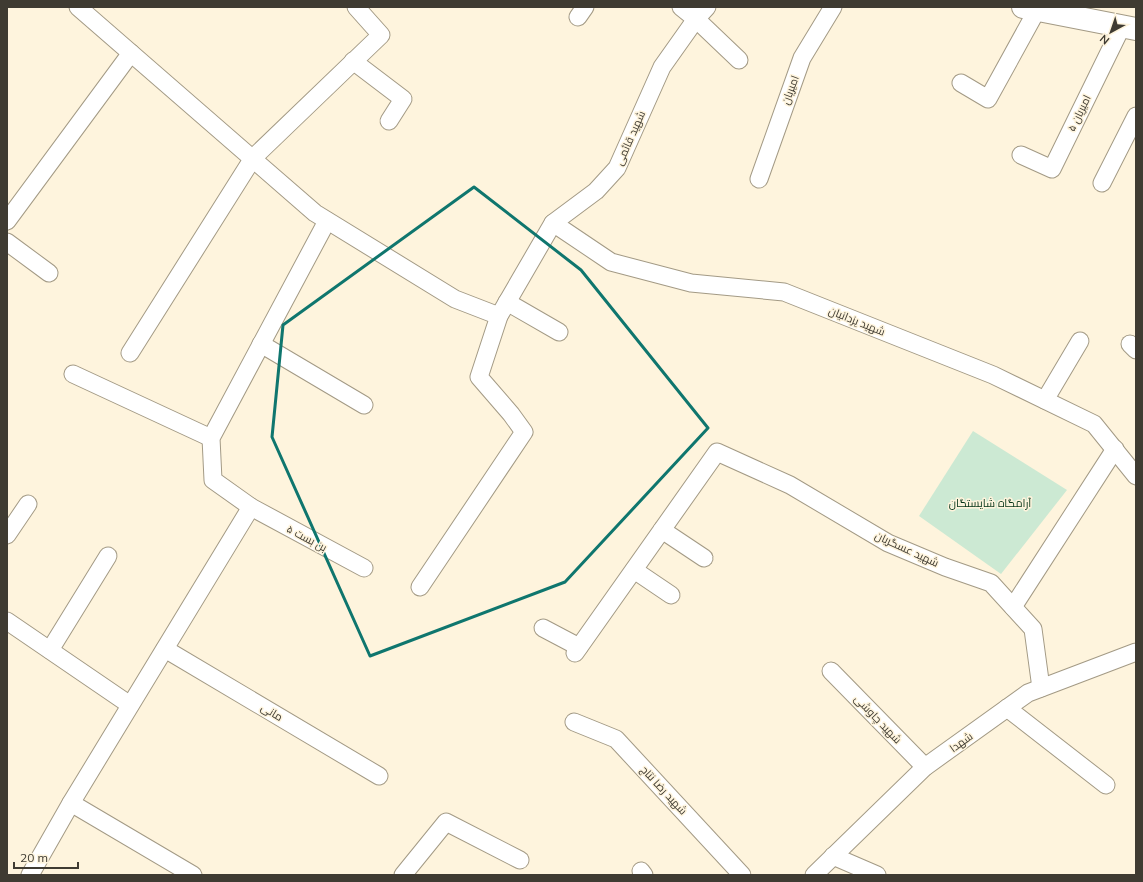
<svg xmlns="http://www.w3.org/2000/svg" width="1143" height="882" viewBox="0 0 1143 882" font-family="Mulish,Cairo,sans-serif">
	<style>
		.green { fill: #cce9d3 }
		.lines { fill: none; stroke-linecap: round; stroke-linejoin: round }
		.street-casing { stroke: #a39a85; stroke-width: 19 }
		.secondary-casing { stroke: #a39a85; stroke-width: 24 }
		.street { stroke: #fff; stroke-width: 17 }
		.secondary { stroke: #fff; stroke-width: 22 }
		.marked { fill: none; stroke: #0f766e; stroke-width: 3; stroke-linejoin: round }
		.labels { text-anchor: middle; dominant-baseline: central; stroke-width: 3; stroke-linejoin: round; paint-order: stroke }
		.street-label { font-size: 11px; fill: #3f3b32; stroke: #fef4dd }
		.park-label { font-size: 11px; fill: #023316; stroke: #fef4dd }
	</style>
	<rect width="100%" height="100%" fill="#fef4dd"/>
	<!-- green -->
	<polygon class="green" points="973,431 1067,490 1001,574 919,516"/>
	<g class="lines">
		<!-- street casing -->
		<g class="street-casing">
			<g id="street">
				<polyline points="78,7 315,213 455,299 499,316"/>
				<polyline points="681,7 696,19 739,60"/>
				<polyline points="578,17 585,7"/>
				<polyline points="353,61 403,99 389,121"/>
				<polyline points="961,83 988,99 1037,10"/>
				<polyline points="1021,155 1052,169 1122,26"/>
				<polyline points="759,179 802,58 833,7"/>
				<polyline points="1102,183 1136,116"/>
				<polyline points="7,221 131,53"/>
				<polyline points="327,221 211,438 213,480 251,507 364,568"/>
				<polyline points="553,223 611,262 691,283 784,292 993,375 1094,424 1136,476"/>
				<polyline points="7,242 49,273"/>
				<polyline points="507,302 559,332"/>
				<polyline points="261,344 364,405"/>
				<polyline points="1130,344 1136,350"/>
				<polyline points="130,353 253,158 381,35 356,7"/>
				<polyline points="73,374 211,438"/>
				<polyline points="1045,400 1080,341"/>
				<polyline points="662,530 704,558"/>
				<polyline points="7,535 28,504"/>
				<polyline points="634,570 671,595"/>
				<polyline points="420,587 524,432 511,414 479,377 499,316 553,223 596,191 617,168 662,67 696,19 707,7"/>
				<polyline points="1013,607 1115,449"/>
				<polyline points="7,621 130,705"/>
				<polyline points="543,628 579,647"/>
				<polyline points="165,649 379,776"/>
				<polyline points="50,650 108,556"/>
				<polyline points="575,653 717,452 790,485 888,543 945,567 991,583 1033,629 1041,688"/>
				<polyline points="831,671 925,767"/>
				<polyline points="1007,708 1106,785"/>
				<polyline points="574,722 616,739 742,875"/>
				<polyline points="71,803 193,875"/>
				<polyline points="833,856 877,875"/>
				<polyline points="641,871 644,875"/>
				<polyline points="30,875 71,803 251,507"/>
				<polyline points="403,875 446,822 520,860"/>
				<polyline points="814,875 925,767 1028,693 1136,652"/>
			</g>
		</g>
		<!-- secondary casing -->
		<g class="secondary-casing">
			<polyline id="secondary" points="1023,7 1136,29"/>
		</g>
		<!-- street -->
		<use href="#street" class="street"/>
		<!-- secondary -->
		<use href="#secondary" class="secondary"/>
	</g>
	<!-- marked area -->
	<path class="marked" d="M474,187L581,270L708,428L565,582L370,656L272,437L283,325Z"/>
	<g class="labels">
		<!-- street labels -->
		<g class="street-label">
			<text transform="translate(790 90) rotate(-70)">امیریان</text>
			<text transform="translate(1079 113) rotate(-64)">امیریان ۵</text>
			<text transform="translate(630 138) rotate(-66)">شهید قائمی</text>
			<text transform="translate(857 321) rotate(22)">شهید یزدانیان</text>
			<text transform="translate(307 538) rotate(28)">بن بست ۵</text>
			<text transform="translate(907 549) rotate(25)">شهید عسگریان</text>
			<text transform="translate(272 712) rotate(31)">مانی</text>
			<text transform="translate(878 719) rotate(46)">شهید چاوشی</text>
			<text transform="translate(961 742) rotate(-36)">شهدا</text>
			<text transform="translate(664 790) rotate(47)">شهید رضا نتاج</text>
		</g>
		<!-- park labels -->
		<g class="park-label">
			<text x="990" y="503">آرامگاه شایستگان</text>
		</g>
	</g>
	<!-- border -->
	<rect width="1143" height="882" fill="none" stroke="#3f3b32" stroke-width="16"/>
	<!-- north arrow -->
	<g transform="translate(1111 32) rotate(220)" stroke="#fef4dd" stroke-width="3" paint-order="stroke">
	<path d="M0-3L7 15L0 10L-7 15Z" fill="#3f3b32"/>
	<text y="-6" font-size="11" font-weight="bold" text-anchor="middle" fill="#3f3b32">N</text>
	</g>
	<!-- scale -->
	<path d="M14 862v6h64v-6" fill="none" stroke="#3f3b32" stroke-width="2"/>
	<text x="20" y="862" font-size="12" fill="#3f3b32" stroke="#fef4dd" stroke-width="3" paint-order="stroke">20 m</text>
</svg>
